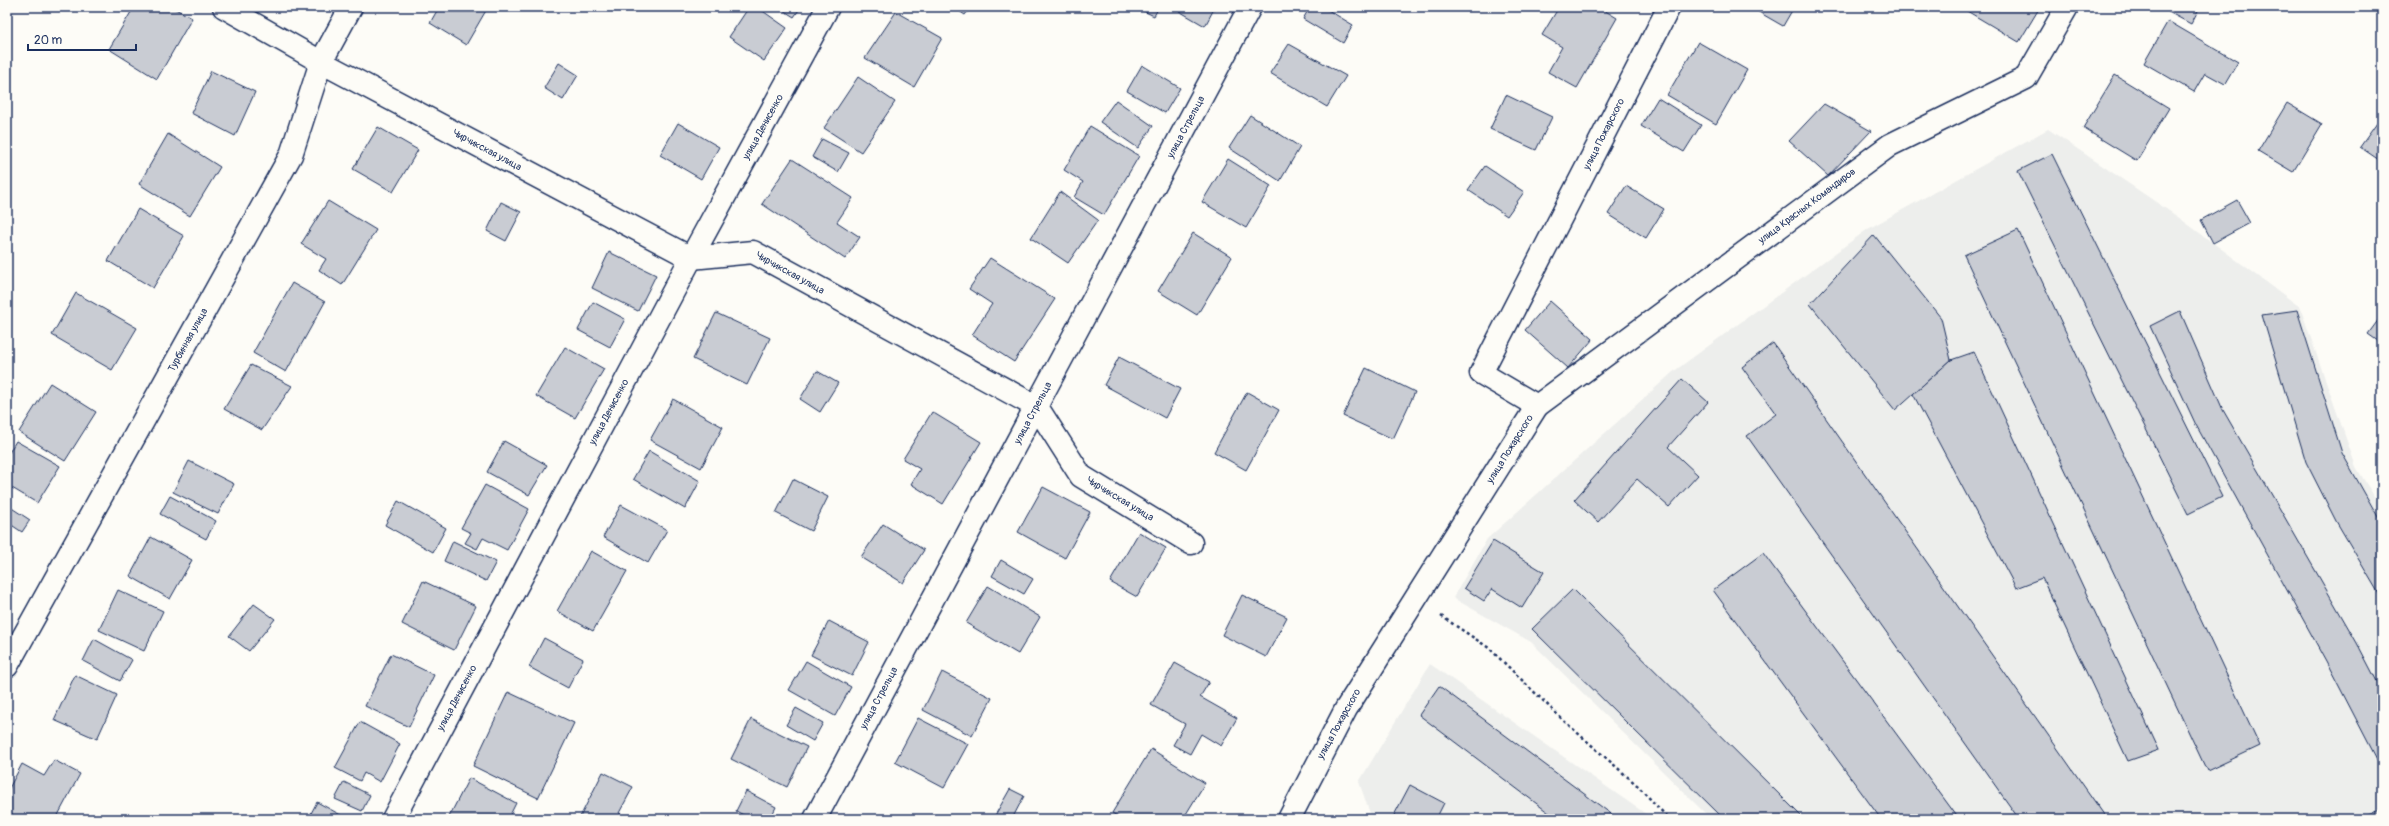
<svg xmlns="http://www.w3.org/2000/svg" width="2389" height="826" viewBox="0 0 2389 826" font-family="Pangolin,sans-serif">
	<style>
		.built { fill: #edeeec }
		.building { fill: #c9ccd3; stroke: #1b2f5e }
		.lines { fill: none; stroke-linecap: round; stroke-linejoin: round }
		.minor-casing { stroke: #1b2f5e; stroke-width: 25 }
		.path { stroke: #1b2f5e; stroke-width: 2.5; stroke-dasharray: 3 3; stroke-linecap: butt }
		.minor { stroke: #fdfcf7; stroke-width: 22 }
		.labels { text-anchor: middle; dominant-baseline: central; stroke-width: 3.5; stroke-linejoin: round; paint-order: stroke }
		.street-label { font-size: 10px; fill: #1b2f5e; stroke: #fdfcf7 }
	</style>
	<rect width="100%" height="100%" fill="#fdfcf7"/>
	<filter id="ink" filterUnits="userSpaceOnUse"><feTurbulence type="fractalNoise" baseFrequency=".025" numOctaves="2"/><feDisplacementMap in="SourceGraphic" scale="8" xChannelSelector="R" yChannelSelector="G"/><feConvolveMatrix kernelMatrix="1 2 1 2 8 2 1 2 1" color-interpolation-filters="sRGB"/></filter>
	<g filter="url(#ink)">
		<!-- built -->
		<g class="built">
			<polygon points="2048,129 2178,217 2300,307 2356,467 2382,509 2382,819 1711,819 1531,642 1453,598 1487,539 1673,372 1868,229"/>
			<polygon points="1430,664 1653,819 1372,819 1359,782"/>
		</g>
		<!-- building -->
		<g class="building">
			<polygon points="134,7 172,7 192,18 157,79 109,49"/>
			<polygon points="439,7 488,7 466,45 430,23"/>
			<polygon points="749,7 757,7 787,28 764,61 729,37"/>
			<polygon points="778,7 801,7 794,17"/>
			<polygon points="953,7 971,7 965,15"/>
			<polygon points="1135,7 1159,7 1154,16"/>
			<polygon points="1172,7 1215,7 1205,26"/>
			<polygon points="1310,7 1323,7 1353,25 1343,43 1303,19"/>
			<polygon points="1559,7 1599,7 1617,18 1577,88 1548,72 1562,47 1542,35"/>
			<polygon points="1750,7 1794,7 1783,26"/>
			<polygon points="1970,7 2040,7 2019,42 1967,11"/>
			<polygon points="2159,7 2200,7 2191,24"/>
			<polygon points="896,12 942,38 914,87 865,58"/>
			<polygon points="2168,21 2238,62 2225,84 2205,73 2194,92 2144,63"/>
			<polygon points="1698,42 1747,70 1716,124 1667,95"/>
			<polygon points="1289,44 1346,76 1327,107 1270,73"/>
			<polygon points="559,63 578,75 563,100 544,88"/>
			<polygon points="1142,65 1180,88 1165,113 1127,91"/>
			<polygon points="211,71 255,92 235,136 191,113"/>
			<polygon points="2115,75 2169,108 2137,161 2083,128"/>
			<polygon points="858,77 895,102 861,152 824,128"/>
			<polygon points="1506,95 1552,117 1536,150 1490,129"/>
			<polygon points="1658,98 1701,125 1684,152 1641,126"/>
			<polygon points="1116,100 1153,126 1138,148 1100,122"/>
			<polygon points="2287,103 2322,124 2293,172 2258,151"/>
			<polygon points="1824,104 1871,131 1828,176 1789,141"/>
			<polygon points="1250,115 1300,147 1280,181 1229,148"/>
			<polygon points="2382,116 2382,162 2360,147"/>
			<polygon points="678,123 719,147 701,179 660,155"/>
			<polygon points="1090,126 1139,156 1104,215 1074,197 1083,182 1064,170"/>
			<polygon points="378,127 418,150 393,192 353,169"/>
			<polygon points="168,134 220,167 190,216 139,184"/>
			<polygon points="822,139 849,153 838,172 812,157"/>
			<polygon points="2052,154 2222,497 2188,514 2018,171"/>
			<polygon points="792,159 853,198 837,222 860,237 845,259 762,204"/>
			<polygon points="1228,159 1271,186 1246,228 1202,202"/>
			<polygon points="1485,166 1524,192 1507,216 1468,190"/>
			<polygon points="1626,186 1664,209 1646,238 1608,214"/>
			<polygon points="1060,192 1098,220 1068,263 1031,238"/>
			<polygon points="2237,200 2250,223 2213,243 2201,220"/>
			<polygon points="328,201 376,230 342,285 319,270 326,259 301,244"/>
			<polygon points="501,202 521,212 506,241 487,231"/>
			<polygon points="138,209 184,236 153,288 108,261"/>
			<polygon points="2018,230 2260,746 2207,771 1964,255"/>
			<polygon points="1193,233 1232,257 1197,315 1158,291"/>
			<polygon points="1874,235 1941,318 1951,360 1895,410 1810,304"/>
			<polygon points="609,252 656,275 638,311 592,288"/>
			<polygon points="990,258 1055,299 1014,362 972,335 992,304 969,289"/>
			<polygon points="292,283 325,302 286,372 253,353"/>
			<polygon points="76,293 137,328 112,370 52,335"/>
			<polygon points="1550,301 1593,339 1568,368 1525,330"/>
			<polygon points="593,302 625,319 610,347 578,330"/>
			<polygon points="2297,310 2342,453 2382,524 2382,599 2336,521 2306,462 2262,315"/>
			<polygon points="2180,311 2223,410 2357,643 2382,691 2382,769 2326,661 2196,425 2150,326"/>
			<polygon points="716,313 770,338 747,385 693,359"/>
			<polygon points="2382,315 2382,344 2368,334"/>
			<polygon points="1773,343 2107,819 2019,819 1747,436 1776,414 1742,367"/>
			<polygon points="565,347 604,369 575,418 536,396"/>
			<polygon points="1974,352 2159,750 2128,761 2042,578 2016,588 1913,394 1951,360"/>
			<polygon points="1119,357 1180,389 1165,418 1104,385"/>
			<polygon points="251,365 292,386 262,430 224,409"/>
			<polygon points="1366,368 1415,392 1393,439 1343,416"/>
			<polygon points="817,371 838,383 820,412 800,399"/>
			<polygon points="1682,379 1708,402 1668,447 1698,475 1669,507 1637,479 1598,522 1574,500"/>
			<polygon points="50,383 96,412 65,461 19,432"/>
			<polygon points="1247,392 1279,410 1246,470 1214,452"/>
			<polygon points="673,399 723,427 701,468 650,440"/>
			<polygon points="932,412 981,442 943,504 911,484 920,469 903,459"/>
			<polygon points="16,441 60,466 37,503 7,485 7,456"/>
			<polygon points="504,441 547,465 529,495 487,472"/>
			<polygon points="649,451 700,481 685,509 633,479"/>
			<polygon points="189,461 234,484 218,514 173,492"/>
			<polygon points="793,479 828,497 811,531 776,513"/>
			<polygon points="485,485 529,509 507,550 483,538 477,549 465,543 471,533 461,528"/>
			<polygon points="1043,487 1090,512 1065,558 1018,532"/>
			<polygon points="170,496 216,521 206,539 160,514"/>
			<polygon points="398,501 446,528 433,552 385,525"/>
			<polygon points="7,505 30,520 22,532 7,522"/>
			<polygon points="621,505 667,530 648,563 603,537"/>
			<polygon points="883,524 924,550 903,583 861,557"/>
			<polygon points="1139,532 1166,548 1137,597 1110,582"/>
			<polygon points="151,537 192,560 170,599 130,576"/>
			<polygon points="453,541 496,562 486,581 444,561"/>
			<polygon points="1493,541 1544,572 1522,608 1492,589 1484,601 1464,588"/>
			<polygon points="591,551 627,571 593,631 557,611"/>
			<polygon points="1763,553 1959,819 1881,819 1713,590"/>
			<polygon points="1001,560 1033,579 1024,594 992,576"/>
			<polygon points="423,581 476,606 454,650 402,624"/>
			<polygon points="988,586 1040,617 1018,654 966,623"/>
			<polygon points="1573,589 1804,819 1724,819 1532,629"/>
			<polygon points="118,590 163,611 144,651 99,630"/>
			<polygon points="1242,595 1287,617 1266,657 1222,635"/>
			<polygon points="254,604 275,619 249,651 229,636"/>
			<polygon points="829,621 869,642 852,676 811,655"/>
			<polygon points="544,638 583,659 568,688 529,667"/>
			<polygon points="94,639 132,660 120,681 83,661"/>
			<polygon points="391,654 434,675 409,727 365,706"/>
			<polygon points="806,661 851,687 835,716 789,690"/>
			<polygon points="1175,663 1209,682 1200,697 1237,718 1221,746 1201,734 1190,754 1173,745 1185,724 1151,705"/>
			<polygon points="942,672 992,698 972,736 923,710"/>
			<polygon points="75,675 117,695 97,739 54,720"/>
			<polygon points="1439,686 1618,819 1557,819 1419,715"/>
			<polygon points="508,692 574,723 538,798 473,766"/>
			<polygon points="796,708 823,723 813,741 786,725"/>
			<polygon points="918,718 968,744 944,788 895,762"/>
			<polygon points="751,719 807,747 787,787 731,759"/>
			<polygon points="360,722 400,744 380,782 364,773 360,781 335,768"/>
			<polygon points="1151,749 1205,783 1183,819 1122,819 1112,813"/>
			<polygon points="54,760 80,774 56,819 20,819 7,812 7,792 22,764 44,776"/>
			<polygon points="603,772 633,787 619,813 631,819 579,819"/>
			<polygon points="469,778 516,803 508,819 448,819"/>
			<polygon points="344,782 370,795 362,811 335,799"/>
			<polygon points="1410,785 1444,803 1436,819 1392,819"/>
			<polygon points="1010,789 1024,796 1012,819 993,819"/>
			<polygon points="746,791 776,807 770,819 751,819 736,811"/>
			<polygon points="317,802 348,819 308,819"/>
			<polygon points="2382,809 2382,819 2361,819"/>
		</g>
		<g class="lines">
			<!-- minor casing -->
			<g class="minor-casing">
				<g id="minor">
					<polyline points="224,7 321,62 691,258 753,252 1037,407 1081,476 1191,543"/>
					<polyline points="1537,406 1890,145 2026,78 2067,7"/>
					<polyline points="7,666 291,155 321,62 351,7"/>
					<polyline points="393,819 691,258 828,7"/>
					<polyline points="815,819 1250,7"/>
					<polyline points="1289,819 1346,709 1537,406 1481,373 1669,7"/>
				</g>
			</g>
			<!-- path -->
			<polyline class="path" points="1441,616 1489,648 1564,721 1638,786 1669,819"/>
			<!-- minor -->
			<use href="#minor" class="minor"/>
		</g>
	</g>
	<g class="labels">
		<!-- street labels -->
		<g class="street-label">
			<text transform="translate(763 127) rotate(-61)">улица Денисенко</text>
			<text transform="translate(1186 127) rotate(-62)">улица Стрельца</text>
			<text transform="translate(1604 134) rotate(-63)">улица Пожарского</text>
			<text transform="translate(487 150) rotate(28)">Чирчикская улица</text>
			<text transform="translate(1807 206) rotate(-37)">улица Красных Командиров</text>
			<text transform="translate(790 273) rotate(29)">Чирчикская улица</text>
			<text transform="translate(188 340) rotate(-61)">Турбинная улица</text>
			<text transform="translate(609 412) rotate(-62)">улица Денисенко</text>
			<text transform="translate(1033 413) rotate(-62)">улица Стрельца</text>
			<text transform="translate(1510 449) rotate(-58)">улица Пожарского</text>
			<text transform="translate(1120 499) rotate(31)">Чирчикская улица</text>
			<text transform="translate(457 698) rotate(-62)">улица Денисенко</text>
			<text transform="translate(879 698) rotate(-62)">улица Стрельца</text>
			<text transform="translate(1339 724) rotate(-61)">улица Пожарского</text>
		</g>
	</g>
	<!-- margin -->
	<rect width="2389" height="826" fill="none" stroke="#fdfcf7" stroke-width="24"/>
	<rect x="12" y="12" width="2365" height="802" fill="none" stroke="#1b2f5e" stroke-width="1.5" filter="url(#ink)"/>
	<!-- scale -->
	<path d="M28 44v6h108v-6" fill="none" stroke="#1b2f5e" stroke-width="2"/>
	<text x="34" y="44" font-size="12" fill="#1b2f5e" stroke="#fdfcf7" stroke-width="3" paint-order="stroke">20 m</text>
</svg>
